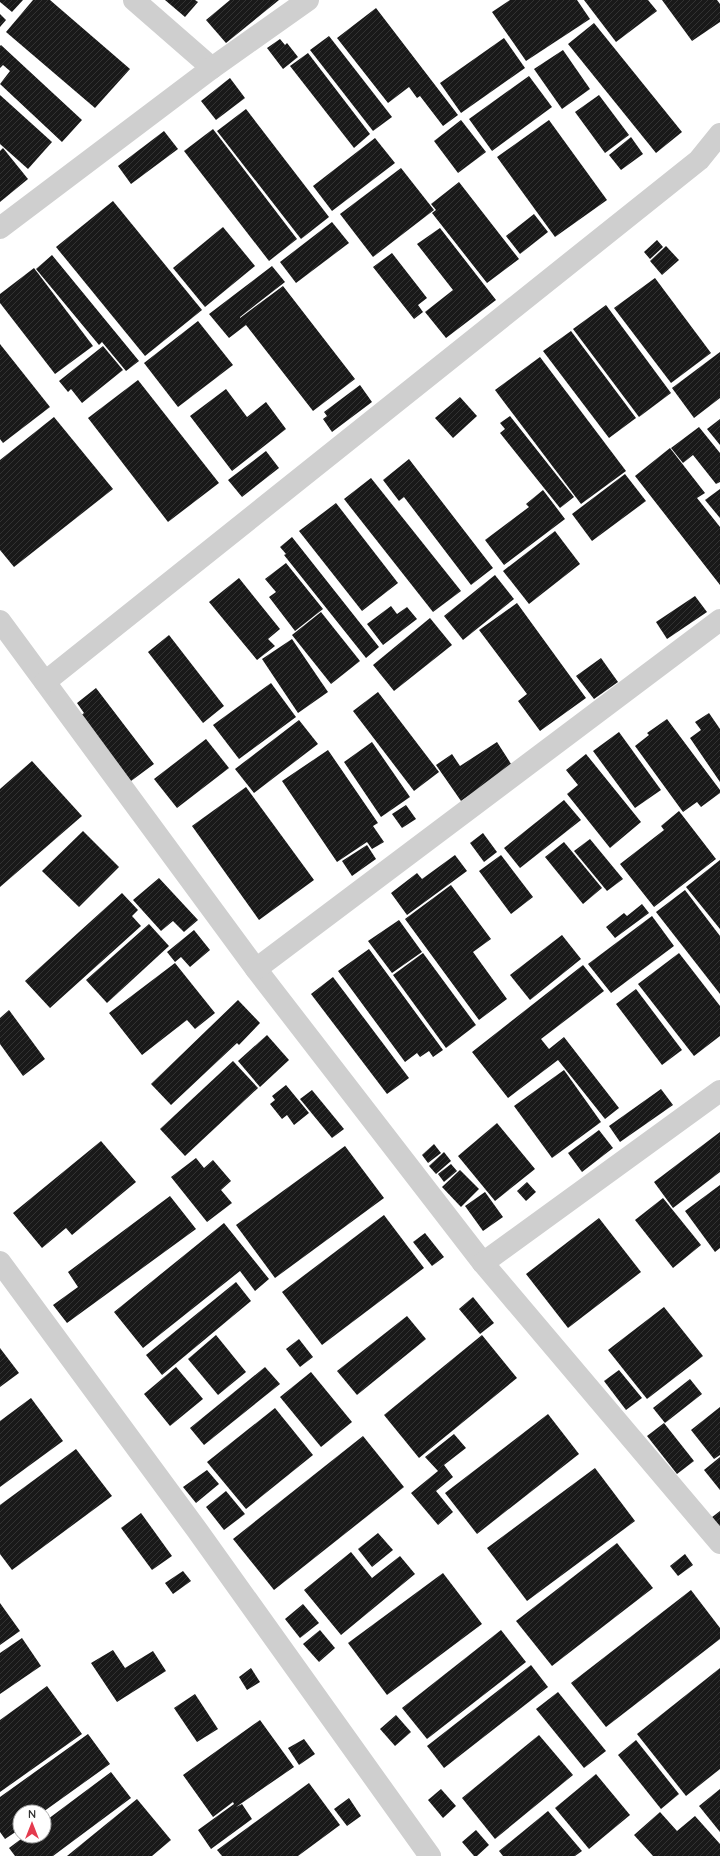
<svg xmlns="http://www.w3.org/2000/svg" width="720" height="1856" viewBox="0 0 720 1856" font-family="Quicksand,sans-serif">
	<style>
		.building { fill: url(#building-hatch) }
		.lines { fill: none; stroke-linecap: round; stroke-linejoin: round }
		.minor { stroke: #cfcfcf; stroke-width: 22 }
	</style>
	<defs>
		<pattern id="building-hatch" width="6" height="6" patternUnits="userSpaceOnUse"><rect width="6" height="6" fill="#191919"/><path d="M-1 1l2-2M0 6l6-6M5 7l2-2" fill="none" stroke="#323232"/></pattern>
	</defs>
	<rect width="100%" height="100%" fill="#fff"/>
	<!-- building -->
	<g class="building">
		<polygon points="0,0 23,0 12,12 0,2"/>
		<polygon points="33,0 50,0 130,69 95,108 6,32"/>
		<polygon points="165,0 195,0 198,2 185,17"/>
		<polygon points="230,0 279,0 226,43 206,20"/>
		<polygon points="510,0 577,0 590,19 526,61 492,12"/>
		<polygon points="584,0 648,0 657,11 616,42"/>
		<polygon points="662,0 717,0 720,4 720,22 692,41"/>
		<polygon points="376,8 458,115 443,126 420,96 417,98 409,87 388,103 337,38"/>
		<polygon points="0,14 6,20 0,27"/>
		<polygon points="594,23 682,132 656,153 568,44"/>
		<polygon points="329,36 392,117 373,131 310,50"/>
		<polygon points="504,38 525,68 461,113 440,83"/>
		<polygon points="280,39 285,45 287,43 298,57 283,69 267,48"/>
		<polygon points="1,45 82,120 62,142 0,84 10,71 3,65 0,68 0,46"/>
		<polygon points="563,50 590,89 562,109 534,69"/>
		<polygon points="308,53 370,134 354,148 290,66"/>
		<polygon points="529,76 552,107 492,151 469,119"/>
		<polygon points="230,78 245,98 216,120 201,101"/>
		<polygon points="0,95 52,142 28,169 0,144"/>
		<polygon points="599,95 629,135 605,153 575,112"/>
		<polygon points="246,109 329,217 301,239 217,131"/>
		<polygon points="461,120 486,152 458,173 434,141"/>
		<polygon points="549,120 607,200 555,237 497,157"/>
		<polygon points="213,129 297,239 269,261 184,151"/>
		<polygon points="164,131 178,149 131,184 118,166"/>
		<polygon points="631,137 643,154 621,170 609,155"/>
		<polygon points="375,138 395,163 332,211 313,186"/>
		<polygon points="3,148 28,179 0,202 0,151"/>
		<polygon points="401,168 434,210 373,257 340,214"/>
		<polygon points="459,182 519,259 487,283 432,213 436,210 431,204"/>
		<polygon points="113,201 202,310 145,356 56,247"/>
		<polygon points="534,214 548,232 520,254 506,236"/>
		<polygon points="332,222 349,243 296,283 280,262"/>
		<polygon points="223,227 255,266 205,307 173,268"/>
		<polygon points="440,228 496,300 446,338 425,312 453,290 417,244"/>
		<polygon points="657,240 663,247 650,259 644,252"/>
		<polygon points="666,246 679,260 662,275 650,261"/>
		<polygon points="392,253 427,298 418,305 423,312 414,319 373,267"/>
		<polygon points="52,255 139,361 126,371 102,342 99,345 36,269"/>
		<polygon points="272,266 285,282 240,317 240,318 283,286 355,379 313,411 246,325 229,338 209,314"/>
		<polygon points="34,268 93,346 55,374 0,303 0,294"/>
		<polygon points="655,278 711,353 671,383 614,308"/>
		<polygon points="606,305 671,393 639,417 573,329"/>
		<polygon points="198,321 233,365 178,407 144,363"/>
		<polygon points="571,331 636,418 609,438 543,351"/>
		<polygon points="0,344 50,407 3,443 0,439"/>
		<polygon points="103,346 123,370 82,403 71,389 68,392 59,381"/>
		<polygon points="720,352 720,398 694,418 672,388"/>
		<polygon points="540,357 626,471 581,504 495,390"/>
		<polygon points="138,380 219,483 168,522 88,418"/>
		<polygon points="360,385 372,402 332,432 323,419 327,416 324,412"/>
		<polygon points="226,389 247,417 266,402 286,429 232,471 190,416"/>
		<polygon points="460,397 477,416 453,438 435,418"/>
		<polygon points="510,416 574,497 560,508 500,433 505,429 500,423"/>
		<polygon points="54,417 113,489 14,567 0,550 0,460"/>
		<polygon points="720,419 720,445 707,429"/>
		<polygon points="699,427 720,453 720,482 716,484 693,455 683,463 671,448"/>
		<polygon points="670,448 705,493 697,498 720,527 720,585 635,476"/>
		<polygon points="266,451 279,468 242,497 228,480"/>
		<polygon points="409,459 493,568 471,585 404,497 399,501 383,480"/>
		<polygon points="625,474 646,501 592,541 572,514"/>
		<polygon points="371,478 461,591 433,612 344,499"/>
		<polygon points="720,489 720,518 705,500"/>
		<polygon points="543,490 565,519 504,565 485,540 529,507 526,504"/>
		<polygon points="336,503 398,583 362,611 299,531"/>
		<polygon points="555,531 580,564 529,604 503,571"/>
		<polygon points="292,537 379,647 366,658 284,555 286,554 280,547"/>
		<polygon points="286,563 323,609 295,631 269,597 276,592 265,579"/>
		<polygon points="495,575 514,599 463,640 444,616"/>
		<polygon points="239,578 280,629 268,639 275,646 257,660 209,602"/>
		<polygon points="695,596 707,612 667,639 656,622"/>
		<polygon points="517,603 586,698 540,731 518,701 527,694 479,630"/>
		<polygon points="391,606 397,614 407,607 417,619 383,645 367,624"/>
		<polygon points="321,612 360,661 331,684 292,635"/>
		<polygon points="430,618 452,645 394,691 373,665"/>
		<polygon points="169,635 224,706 203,723 148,652"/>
		<polygon points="292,639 328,692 298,713 262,659"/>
		<polygon points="601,658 618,682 594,699 576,676"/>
		<polygon points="271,683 296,717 239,759 213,725"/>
		<polygon points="96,688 154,764 127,784 78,718 84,713 77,703"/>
		<polygon points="378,692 439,772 414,791 353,711"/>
		<polygon points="709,713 720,729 720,782 690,738 701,730 695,722"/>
		<polygon points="667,719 720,790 720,793 701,807 697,802 683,812 635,746 649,735 647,733"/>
		<polygon points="299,720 318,744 254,793 235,769"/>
		<polygon points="619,732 661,790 635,808 593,751"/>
		<polygon points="206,739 229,768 177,808 154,779"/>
		<polygon points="372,742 410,797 381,817 344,762"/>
		<polygon points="497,742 513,767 461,801 436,765 452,754 460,766"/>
		<polygon points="328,750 378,823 373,826 384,842 372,849 367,842 337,862 282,781"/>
		<polygon points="586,754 641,822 610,848 567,794 578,785 566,770"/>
		<polygon points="32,761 82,816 0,887 0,789"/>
		<polygon points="246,787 314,880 259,920 192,826"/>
		<polygon points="564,800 581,820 520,868 504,848"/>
		<polygon points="406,805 416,819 402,828 392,814"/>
		<polygon points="679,811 716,859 654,907 620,864 664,830 661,826"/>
		<polygon points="83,831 119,867 79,907 42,871"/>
		<polygon points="483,833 497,852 484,862 470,843"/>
		<polygon points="590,839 623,879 607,891 574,851"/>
		<polygon points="564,842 602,888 583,904 545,857"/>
		<polygon points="367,845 376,859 352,876 342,861"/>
		<polygon points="455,855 467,871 407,915 391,893 417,873 422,879"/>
		<polygon points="501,855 533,897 511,914 479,871"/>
		<polygon points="720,860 720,929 686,887"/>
		<polygon points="159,878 198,920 184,932 173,921 161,931 133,900"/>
		<polygon points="451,885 491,939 473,952 507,999 479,1020 405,919"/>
		<polygon points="685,890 720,936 720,994 656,912"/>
		<polygon points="122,893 138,910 132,916 141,926 50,1008 25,981"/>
		<polygon points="642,904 649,913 615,938 606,927 624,913 627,916"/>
		<polygon points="652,916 674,946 611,993 588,964"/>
		<polygon points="399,920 422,952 392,973 368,941"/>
		<polygon points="149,924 169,946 107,1003 86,980"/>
		<polygon points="194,930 210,950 190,967 181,957 175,962 167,952"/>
		<polygon points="562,935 581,959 530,1000 510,975"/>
		<polygon points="369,949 443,1050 433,1057 429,1051 420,1057 417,1053 405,1062 338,971"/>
		<polygon points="423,953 476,1025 446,1048 393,975"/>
		<polygon points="679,953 720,1006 720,1036 694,1056 638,984"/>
		<polygon points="175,963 215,1013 195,1029 187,1020 142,1055 109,1013"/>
		<polygon points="583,965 604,991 541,1039 549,1049 564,1037 619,1108 605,1119 558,1060 508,1098 472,1052"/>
		<polygon points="333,977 409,1078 387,1094 311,994"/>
		<polygon points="636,989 682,1050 662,1065 616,1004"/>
		<polygon points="238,1000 260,1023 239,1045 237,1043 171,1105 151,1084"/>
		<polygon points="9,1010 45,1059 23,1076 0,1044 0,1018"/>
		<polygon points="267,1035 289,1060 260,1087 238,1061"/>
		<polygon points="233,1061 258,1088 185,1156 160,1129"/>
		<polygon points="564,1070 601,1122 552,1158 514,1106"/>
		<polygon points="286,1085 309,1113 294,1125 287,1115 282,1119 270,1104 275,1100 272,1096"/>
		<polygon points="661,1089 673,1105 620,1142 609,1126"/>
		<polygon points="312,1090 344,1129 332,1138 300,1099"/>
		<polygon points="497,1123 535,1169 495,1201 458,1156"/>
		<polygon points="599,1130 613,1148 582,1172 568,1153"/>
		<polygon points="720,1132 720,1172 673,1208 654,1182"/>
		<polygon points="101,1141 136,1182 72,1235 66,1228 42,1248 13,1213"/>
		<polygon points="434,1144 441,1153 428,1163 422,1155"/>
		<polygon points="345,1146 384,1198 275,1278 236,1225"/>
		<polygon points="444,1152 451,1161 436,1174 429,1166"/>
		<polygon points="196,1158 204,1168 213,1160 231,1181 221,1190 232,1203 207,1222 171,1177"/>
		<polygon points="451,1164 457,1171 444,1182 438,1174"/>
		<polygon points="460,1170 479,1189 461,1207 442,1187"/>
		<polygon points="527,1182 536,1192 526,1201 517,1191"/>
		<polygon points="720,1185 720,1248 715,1252 685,1211"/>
		<polygon points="485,1192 503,1217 483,1231 465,1206"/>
		<polygon points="170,1196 196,1229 67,1323 53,1305 78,1287 68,1272"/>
		<polygon points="663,1198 701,1245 673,1268 635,1220"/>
		<polygon points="384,1215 424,1268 322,1345 282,1292"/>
		<polygon points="599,1218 641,1272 568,1328 526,1274"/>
		<polygon points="224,1223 269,1279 255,1291 240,1271 143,1348 114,1312"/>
		<polygon points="425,1233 444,1257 432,1266 413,1242"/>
		<polygon points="236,1282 251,1301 162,1375 146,1355"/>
		<polygon points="473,1297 494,1323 480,1334 459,1309"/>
		<polygon points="664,1307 703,1356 647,1399 608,1350"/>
		<polygon points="407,1316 426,1339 357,1395 337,1371"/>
		<polygon points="216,1335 246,1372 218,1395 188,1359"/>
		<polygon points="482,1335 517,1378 419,1458 384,1415"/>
		<polygon points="299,1339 313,1357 300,1367 286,1349"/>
		<polygon points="0,1348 19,1373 0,1387"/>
		<polygon points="176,1367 203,1399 170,1426 144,1394"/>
		<polygon points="265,1367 280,1384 204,1445 190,1428"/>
		<polygon points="619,1370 642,1398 626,1410 604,1381"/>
		<polygon points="311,1372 352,1422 321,1447 280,1397"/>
		<polygon points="690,1379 702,1394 665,1423 653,1408"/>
		<polygon points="31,1398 63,1441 0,1487 0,1421"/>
		<polygon points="720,1407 720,1455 714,1459 691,1430"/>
		<polygon points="275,1408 313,1455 246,1509 207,1462"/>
		<polygon points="548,1414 579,1454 477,1534 445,1493"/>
		<polygon points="664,1423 694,1461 677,1474 647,1436"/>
		<polygon points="454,1434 466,1448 444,1465 453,1477 436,1491 453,1512 438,1525 411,1493 438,1471 425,1457"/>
		<polygon points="363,1436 404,1487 274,1590 233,1539"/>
		<polygon points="76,1449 112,1496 12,1570 0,1554 0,1505"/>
		<polygon points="720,1457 720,1490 704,1470"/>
		<polygon points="595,1468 635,1521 527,1601 487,1548"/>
		<polygon points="207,1470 219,1484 196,1503 183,1487"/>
		<polygon points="226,1491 245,1514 224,1530 206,1507"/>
		<polygon points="720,1511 720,1537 707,1521"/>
		<polygon points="141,1513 172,1556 152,1570 121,1528"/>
		<polygon points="378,1533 393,1550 372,1567 358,1549"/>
		<polygon points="617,1543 653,1588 552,1666 516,1621"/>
		<polygon points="351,1552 372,1578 400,1556 415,1574 341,1635 304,1590"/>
		<polygon points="685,1554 693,1565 678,1576 670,1566"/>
		<polygon points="183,1571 191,1581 173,1594 165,1583"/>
		<polygon points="443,1573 482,1624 387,1695 348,1643"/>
		<polygon points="691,1590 720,1628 720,1639 606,1727 571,1683"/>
		<polygon points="0,1603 20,1631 0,1645"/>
		<polygon points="303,1604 319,1623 300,1638 285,1619"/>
		<polygon points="320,1630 335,1648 319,1662 303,1644"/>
		<polygon points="501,1630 526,1662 427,1739 402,1708"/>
		<polygon points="22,1638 41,1666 0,1694 0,1653"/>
		<polygon points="113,1650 125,1668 153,1651 166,1671 117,1702 91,1663"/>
		<polygon points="531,1665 548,1687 444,1768 427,1746"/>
		<polygon points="251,1668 260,1682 247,1690 239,1677"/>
		<polygon points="720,1668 720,1769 686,1796 637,1734"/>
		<polygon points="47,1686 82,1734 0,1792 0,1720"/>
		<polygon points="558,1692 606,1751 584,1768 536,1709"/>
		<polygon points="195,1694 218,1729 197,1742 174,1708"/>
		<polygon points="396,1715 411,1732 395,1746 380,1729"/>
		<polygon points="260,1720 294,1767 236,1807 242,1804 252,1819 211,1849 198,1830 234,1804 233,1802 213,1817 183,1775"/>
		<polygon points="88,1734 110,1764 43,1812 20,1812 20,1829 5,1839 0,1832 0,1797"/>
		<polygon points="539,1735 573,1775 495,1839 462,1798"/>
		<polygon points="304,1739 315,1754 299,1765 288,1748"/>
		<polygon points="636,1740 679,1794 661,1809 618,1755"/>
		<polygon points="111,1772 131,1798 53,1856 15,1856 9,1848 25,1836 44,1836 44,1822"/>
		<polygon points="596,1774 630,1815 589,1849 555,1808"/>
		<polygon points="309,1783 340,1825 298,1856 222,1856 217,1850"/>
		<polygon points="441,1789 456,1806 443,1818 428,1800"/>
		<polygon points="720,1789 720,1832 699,1806"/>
		<polygon points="349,1798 361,1816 347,1826 334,1809"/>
		<polygon points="137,1799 171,1840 152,1856 67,1856"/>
		<polygon points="548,1811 582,1851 575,1856 503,1856 499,1851"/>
		<polygon points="660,1812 677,1831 695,1816 720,1844 720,1856 653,1856 634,1835"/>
		<polygon points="476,1830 489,1845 477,1856 474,1856 462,1842"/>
	</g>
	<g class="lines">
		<!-- minor -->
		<g class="minor">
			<polyline points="134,0 212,68"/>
			<polyline points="0,228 212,68 308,0"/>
			<polyline points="0,621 256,969 483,1263 720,1543"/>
			<polyline points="45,682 699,160 720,134"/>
			<polyline points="256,969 720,620"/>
			<polyline points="0,1262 197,1530 430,1856"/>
			<polyline points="483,1263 720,1091"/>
		</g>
	</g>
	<!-- north arrow -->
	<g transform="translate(32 1824)"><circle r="19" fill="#ffffff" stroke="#adadad"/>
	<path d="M0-3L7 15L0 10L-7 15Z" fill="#e43a4e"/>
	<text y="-6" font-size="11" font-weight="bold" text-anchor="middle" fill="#323232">N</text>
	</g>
</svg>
